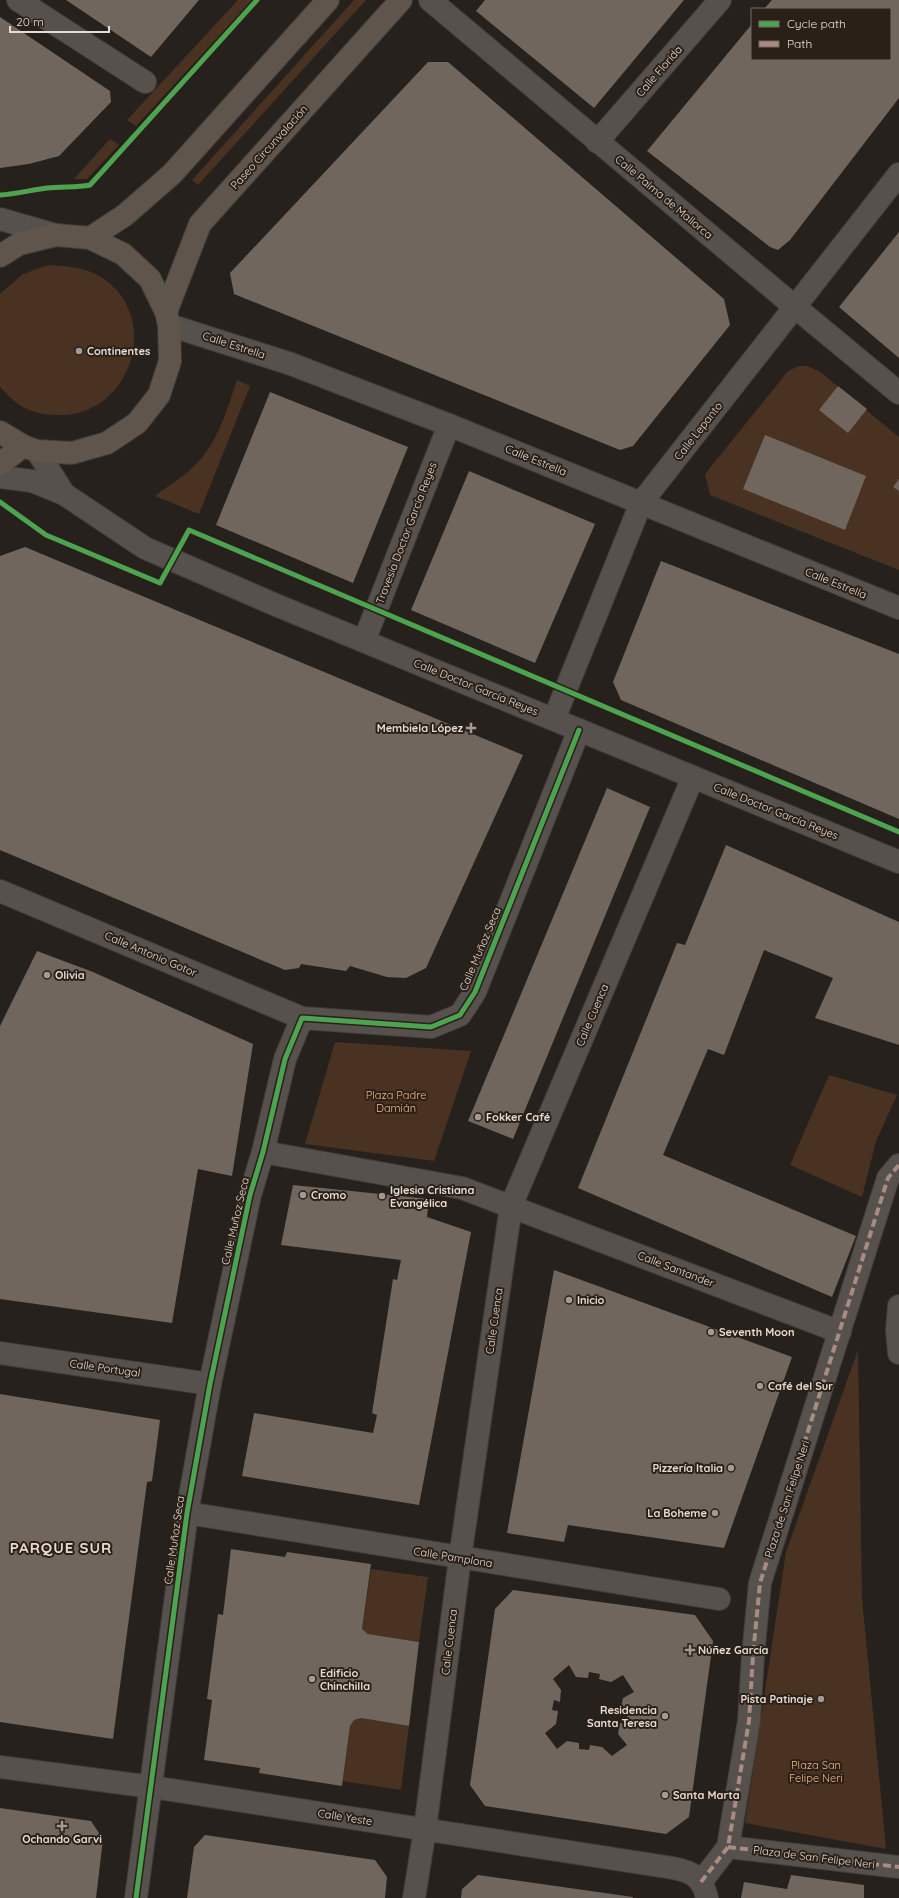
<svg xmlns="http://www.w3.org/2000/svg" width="899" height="1898" viewBox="0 0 899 1898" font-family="Quicksand,sans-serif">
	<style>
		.green { fill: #493221 }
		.building { fill: #70665d; fill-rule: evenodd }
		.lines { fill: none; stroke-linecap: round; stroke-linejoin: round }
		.minor-casing { stroke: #423d39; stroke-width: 24 }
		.major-casing { stroke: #423d39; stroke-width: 24 }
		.minor { stroke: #56514d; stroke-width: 22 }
		.major { stroke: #5f554d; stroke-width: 22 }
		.quiet { stroke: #a88b81; stroke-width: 4; stroke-dasharray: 8 4; stroke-linecap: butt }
		.cycleway-casing { stroke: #2b2017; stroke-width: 8 }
		.cycleway { stroke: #4ca352; stroke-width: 5 }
		.poi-dot { fill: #a29b95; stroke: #2b2017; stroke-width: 1.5 }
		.labels { text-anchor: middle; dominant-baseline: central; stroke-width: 4; stroke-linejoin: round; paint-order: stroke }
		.street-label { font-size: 11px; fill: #e4dcd6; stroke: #2b2017 }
		.poi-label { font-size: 11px; font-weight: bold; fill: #e4dcd6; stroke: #2b2017; text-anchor: start }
		.park-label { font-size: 11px; fill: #f8b686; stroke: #2b2017 }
		.district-label { font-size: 15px; font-weight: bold; letter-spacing: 1px; fill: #eadace; stroke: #2b2017 }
	</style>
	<rect width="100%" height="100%" fill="#26211c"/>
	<!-- green -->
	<g class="green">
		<polygon points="238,0 252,0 136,126 127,120"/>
		<polygon points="354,0 366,0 198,185 192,180"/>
		<polygon points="110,139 119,145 87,179 74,179"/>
		<path d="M48,265C66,266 85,267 101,277C163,316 132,417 58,415C44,415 30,412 18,404C11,399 6,393 0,387V294L23,274Z"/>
		<polygon points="799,366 807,366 819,371 899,437 899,570 710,495 705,474 785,375 788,371"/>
		<path d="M237,380L250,386L199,514L155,496C169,485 188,474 200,460C219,438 228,407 237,380Z"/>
		<polygon points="335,1042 471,1051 434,1161 305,1144"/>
		<polygon points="829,1075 897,1095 876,1141 862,1197 790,1165"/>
		<polygon points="858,1350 862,1598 886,1849 745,1823 786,1552"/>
		<polygon points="371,1569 428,1577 419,1642 368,1634 362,1629"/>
		<polygon points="361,1718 409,1726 401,1790 343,1781 350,1726 354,1720"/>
	</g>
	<!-- building -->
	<g class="building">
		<polygon points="66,0 199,0 151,57"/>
		<polygon points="485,0 684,0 594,108 476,11"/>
		<polygon points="772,0 899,0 899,98 790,240 778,250 770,247 647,151 752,24 752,59 890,59 890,9 764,9"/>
		<polygon points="0,17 110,91 111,102 59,156 29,164 0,168"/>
		<polygon points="428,62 448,62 724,299 730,325 633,446 620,450 234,294 230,273"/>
		<polygon points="899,232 899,358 839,307"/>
		<polygon points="838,386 867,409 848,433 819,410"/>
		<polygon points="270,392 408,447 353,583 216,525"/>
		<polygon points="765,435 866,476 845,530 743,489"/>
		<polygon points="469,471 595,524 535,663 411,610"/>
		<polygon points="899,479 899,491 893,487"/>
		<polygon points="25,547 523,755 426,968 406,978 387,977 350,966 346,971 301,964 299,968 285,970 0,850 0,556"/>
		<polygon points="661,561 899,654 899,819 621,700 613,682"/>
		<polygon points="607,788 650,807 513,1139 468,1121"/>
		<polygon points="726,845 899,922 899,1045 815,1018 833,978 764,950 724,1055 708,1049 663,1155 856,1236 832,1297 578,1188 677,943 685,945"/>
		<polygon points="37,951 93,972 253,1044 232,1176 198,1169 172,1323 0,1299 0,1026"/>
		<polygon points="293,1185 429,1199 427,1217 471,1232 419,1505 242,1476 254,1413 373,1433 377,1415 372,1413 393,1279 397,1280 401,1260 281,1245"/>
		<polygon points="554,1270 792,1357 724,1548 568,1525 564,1542 507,1533"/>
		<polygon points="0,1394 160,1420 152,1481 147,1482 113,1739 0,1722"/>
		<polygon points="231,1549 285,1557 287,1552 371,1564 362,1629 368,1634 419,1642 409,1726 361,1718 354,1720 350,1726 342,1786 259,1773 260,1768 204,1760 212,1700 207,1699 218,1614 223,1615"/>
		<path d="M513,1590L695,1615L713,1641L689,1817L666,1834L485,1806L470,1785L495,1609ZM569,1665L576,1677L588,1678L589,1672L600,1674L599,1679L611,1682L623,1675L634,1692L623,1698L621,1708L628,1710L626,1724L620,1723L618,1734L627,1745L612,1756L602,1747L590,1745L589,1750L579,1749V1743L567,1741L557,1749L545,1733L556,1724L558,1711L552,1710L554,1700L560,1702L561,1690L553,1679Z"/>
		<polygon points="0,1808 91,1821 103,1839 96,1898 0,1898"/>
		<polygon points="205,1835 375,1860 387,1877 385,1898 187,1898 194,1847"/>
		<polygon points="478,1875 633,1897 633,1898 461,1898 462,1889"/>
		<polygon points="791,1875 864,1885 864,1898 741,1898 744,1882 787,1889"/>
	</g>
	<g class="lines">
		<!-- minor casing -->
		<g class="minor-casing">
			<g id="minor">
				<polyline points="18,0 145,82"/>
				<polyline points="430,0 795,307 899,393"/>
				<polyline points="597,142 720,0"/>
				<polyline points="0,219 56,235"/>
				<polyline points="169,325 291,364 449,425 899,608"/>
				<polyline points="37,451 64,494"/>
				<polyline points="0,477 32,481 64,494 145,548 276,605 899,862"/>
				<polyline points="364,641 449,425"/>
				<polyline points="554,719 641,503 899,174"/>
				<polyline points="0,891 302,1018"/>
				<polyline points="263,1152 462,1188 840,1332"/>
				<polyline points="899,1306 897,1330 899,1353"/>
				<polyline points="0,1353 210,1384"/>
				<polyline points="187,1513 719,1599"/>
				<path d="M0,1767L152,1787L673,1868C693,1872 702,1877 707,1898"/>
				<polyline points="728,1847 899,1867"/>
				<polyline points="701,1882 728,1847 749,1721 753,1655 760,1583 888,1178 899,1165"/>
				<polyline points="136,1898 187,1513 210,1384 250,1195 263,1152 285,1059 302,1018 431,1027 460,1015 475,992 579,730"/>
				<polyline points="414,1898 425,1829 460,1558 511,1206 693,777"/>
			</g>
		</g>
		<!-- major casing -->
		<g class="major-casing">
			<g id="major">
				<polyline points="90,238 125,215 172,174 328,0"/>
				<polyline points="0,256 19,244 56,235 90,238 123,254 150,279 166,312 169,325 170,361 159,395 137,423 107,443 72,453 37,451 23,446 0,432"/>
				<polyline points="166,312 200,224 401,0"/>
				<polyline points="0,464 23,446"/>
			</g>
		</g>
		<!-- minor -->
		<use href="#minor" class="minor"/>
		<!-- major -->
		<use href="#major" class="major"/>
		<!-- quiet -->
		<g class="quiet">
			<polyline points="728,1847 899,1867"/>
			<polyline points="701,1882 728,1847 749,1721 753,1655 760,1583 888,1178 899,1165"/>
		</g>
		<!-- cycleway casing -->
		<g class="cycleway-casing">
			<g id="cycleway">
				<path d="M0,195C16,194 31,190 47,188C61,186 76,188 90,185L257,0"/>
				<polyline points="0,502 46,535 160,583 189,530 899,832"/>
				<polyline points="136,1898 187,1513 210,1384 250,1195 263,1152 285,1059 302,1018 431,1027 460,1015 475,992 579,730"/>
			</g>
		</g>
		<!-- cycleway -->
		<use href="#cycleway" class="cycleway"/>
	</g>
	<!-- markers -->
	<g class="poi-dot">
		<circle cx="79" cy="351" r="4"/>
		<path d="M469 722h4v4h4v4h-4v4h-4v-4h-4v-4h4z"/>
		<circle cx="47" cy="975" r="4"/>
		<circle cx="478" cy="1117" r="4"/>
		<circle cx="303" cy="1195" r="4"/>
		<circle cx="382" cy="1196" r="4"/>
		<circle cx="569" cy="1300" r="4"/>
		<circle cx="711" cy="1332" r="4"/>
		<circle cx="760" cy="1386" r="4"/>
		<circle cx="731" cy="1468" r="4"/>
		<circle cx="715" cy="1513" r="4"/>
		<path d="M688 1644h4v4h4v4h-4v4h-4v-4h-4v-4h4z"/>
		<circle cx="312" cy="1679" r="4"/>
		<circle cx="821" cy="1699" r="4"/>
		<circle cx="665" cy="1716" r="4"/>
		<circle cx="665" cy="1795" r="4"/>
		<path d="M60 1820h4v4h4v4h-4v4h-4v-4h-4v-4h4z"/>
	</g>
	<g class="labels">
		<!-- street labels -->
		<g class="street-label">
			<text transform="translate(659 71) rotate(-49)">Calle Florida</text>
			<text transform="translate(269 147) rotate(-48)">Paseo Circunvalación</text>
			<text transform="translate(664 197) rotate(40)">Calle Palma de Mallorca</text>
			<text transform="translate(234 345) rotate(18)">Calle Estrella</text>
			<text transform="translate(698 431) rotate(-52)">Calle Lepanto</text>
			<text transform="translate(536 460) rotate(22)">Calle Estrella</text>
			<text transform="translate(406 533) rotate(-69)">Travesía Doctor García Reyes</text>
			<text transform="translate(836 583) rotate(22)">Calle Estrella</text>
			<text transform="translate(476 687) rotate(22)">Calle Doctor García Reyes</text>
			<text transform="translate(776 811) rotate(22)">Calle Doctor García Reyes</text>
			<text transform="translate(480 949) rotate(-67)">Calle Muñoz Seca</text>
			<text transform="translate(151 954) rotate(23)">Calle Antonio Gotor</text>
			<text transform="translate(592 1015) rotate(-67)">Calle Cuenca</text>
			<text transform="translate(235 1221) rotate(-77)">Calle Muñoz Seca</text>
			<text transform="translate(676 1269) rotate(21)">Calle Santander</text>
			<text transform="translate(494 1321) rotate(-82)">Calle Cuenca</text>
			<text transform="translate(105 1368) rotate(8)">Calle Portugal</text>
			<text transform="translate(787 1499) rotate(-72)">Plaza de San Felipe Neri</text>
			<text transform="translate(174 1540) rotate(-82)">Calle Muñoz Seca</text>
			<text transform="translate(453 1557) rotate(9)">Calle Pamplona</text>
			<text transform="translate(449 1642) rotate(-83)">Calle Cuenca</text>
			<text transform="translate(345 1817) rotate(9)">Calle Yeste</text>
			<text transform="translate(814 1857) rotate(7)">Plaza de San Felipe Neri</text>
		</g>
		<!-- poi labels -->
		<g class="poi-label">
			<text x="87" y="351">Continentes</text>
			<text x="463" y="728" text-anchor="end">Membiela López</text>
			<text x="55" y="975">Olivia</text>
			<text x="486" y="1117">Fokker Café</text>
			<text x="390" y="1190">Iglesia Cristiana<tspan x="390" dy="13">Evangélica</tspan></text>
			<text x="311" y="1195">Cromo</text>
			<text x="577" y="1300">Inicio</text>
			<text x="719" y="1332">Seventh Moon</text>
			<text x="768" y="1386">Café del Sur</text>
			<text x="723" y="1468" text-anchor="end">Pizzería Italia</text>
			<text x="707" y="1513" text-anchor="end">La Boheme</text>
			<text x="698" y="1650">Núñez García</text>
			<text x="320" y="1673">Edificio<tspan x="320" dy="13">Chinchilla</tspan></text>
			<text x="813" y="1699" text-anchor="end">Pista Patinaje</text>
			<text x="657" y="1710" text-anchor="end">Residencia<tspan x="657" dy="13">Santa Teresa</tspan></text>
			<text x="673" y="1795">Santa Marta</text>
			<text x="62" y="1839" text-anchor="middle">Ochando Garvi</text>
		</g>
		<!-- park labels -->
		<g class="park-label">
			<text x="396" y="1095">Plaza Padre<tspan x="396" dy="13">Damián</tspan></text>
			<text x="816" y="1765">Plaza San<tspan x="816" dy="13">Felipe Neri</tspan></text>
		</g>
		<!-- district labels -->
		<g class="district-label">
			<text x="61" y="1547">PARQUE SUR</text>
		</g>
	</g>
	<!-- legend -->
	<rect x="751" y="8" width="140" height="52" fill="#2b2017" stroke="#756b63"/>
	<rect x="759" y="21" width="20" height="6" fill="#4ca352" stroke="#756b63"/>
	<text x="787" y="28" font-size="12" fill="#e4dcd6">Cycle path</text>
	<rect x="759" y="41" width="20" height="6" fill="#a88b81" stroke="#756b63"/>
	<text x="787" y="48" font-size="12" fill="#e4dcd6">Path</text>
	<!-- scale -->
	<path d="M10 26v6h99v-6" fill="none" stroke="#e4dcd6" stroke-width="2"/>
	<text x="16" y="26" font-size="12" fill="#e4dcd6" stroke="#2b2017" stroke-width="3" paint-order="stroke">20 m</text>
</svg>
